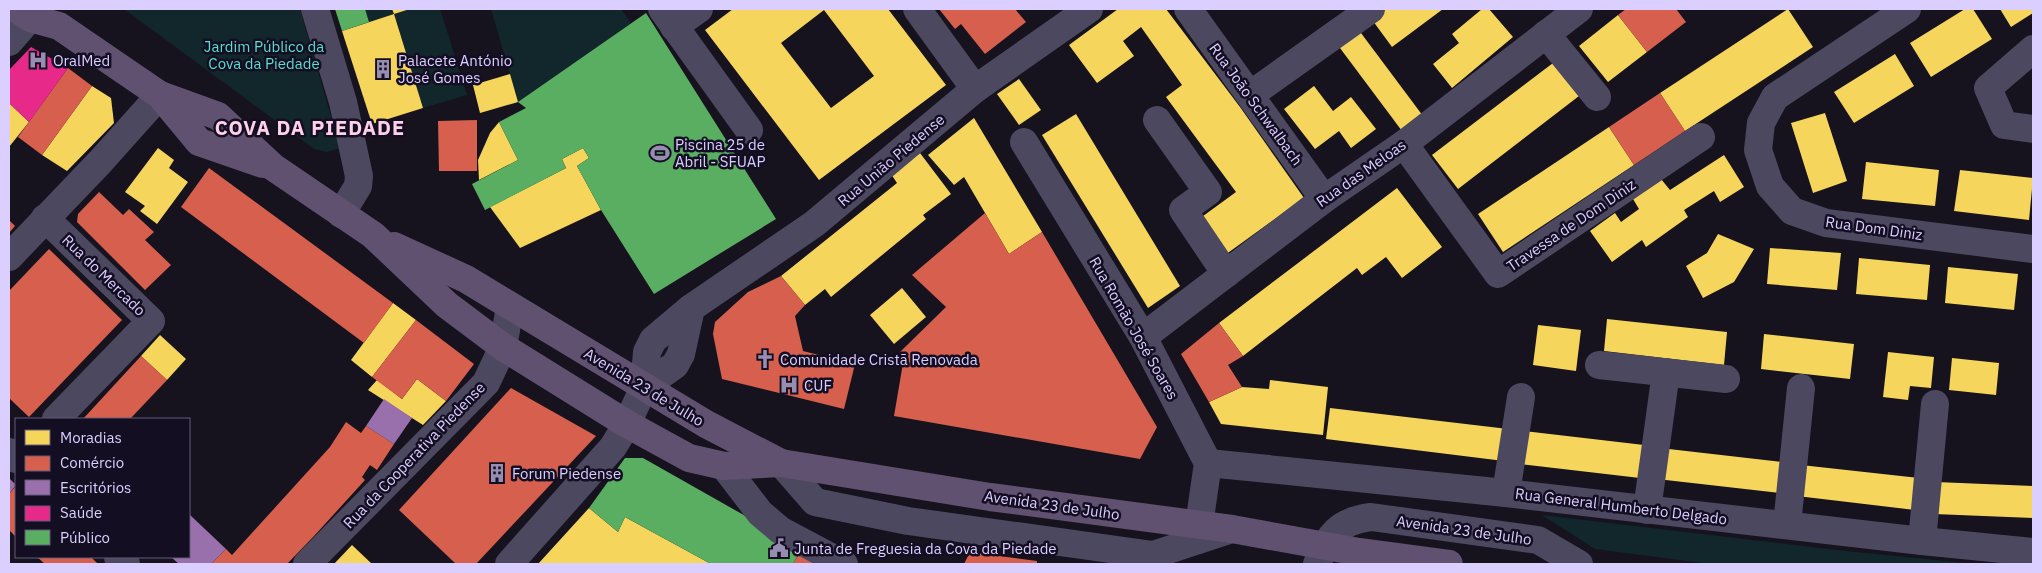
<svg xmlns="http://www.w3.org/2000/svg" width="2042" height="573" viewBox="0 0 2042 573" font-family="'IBM Plex Sans',sans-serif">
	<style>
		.green { fill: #12272b }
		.homes { fill: #f6d55c; fill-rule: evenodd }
		.shops { fill: #d6604d }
		.offices { fill: #9970ab }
		.health { fill: #e7298a }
		.public { fill: #5aae61 }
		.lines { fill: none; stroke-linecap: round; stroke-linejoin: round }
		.minor { stroke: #4c485f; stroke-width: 28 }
		.major { stroke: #615170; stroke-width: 28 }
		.labels { text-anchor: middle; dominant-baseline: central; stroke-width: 5; stroke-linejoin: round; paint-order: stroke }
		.park-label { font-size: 15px; fill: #5bdfcf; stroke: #140e23 }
		.poi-label { font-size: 15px; fill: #dbcfff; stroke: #140e23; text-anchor: start }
		.street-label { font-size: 15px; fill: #dbcfff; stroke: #140e23 }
		.district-label { font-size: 20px; font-weight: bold; letter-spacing: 1px; fill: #ffd1e9; stroke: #140e23 }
	</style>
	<rect width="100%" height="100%" fill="#16131e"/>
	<!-- green -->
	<g class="green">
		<polygon points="124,9 300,9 340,148 327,152 314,149"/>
		<polygon points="365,9 392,9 394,14 411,9 440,9 467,95 423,108 394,14 369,22"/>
		<polygon points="491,9 621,9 631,23 518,102"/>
		<polygon points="1542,515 1836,550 1975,564 1711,564 1595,549"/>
	</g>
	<!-- homes -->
	<g class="homes">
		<polygon points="392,9 410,9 394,14"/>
		<path d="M733,9H888L946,85L819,180L705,30ZM824,10L874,76L831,108L781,43Z"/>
		<polygon points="1118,9 1166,9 1240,107 1304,198 1225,255 1199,219 1236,192 1166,97 1182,85 1141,27 1123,41 1134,56 1097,83 1069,45"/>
		<polygon points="1380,9 1443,9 1392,47 1370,17"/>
		<polygon points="1482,9 1489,9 1513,37 1452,88 1433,64 1459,43 1452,34"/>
		<polygon points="1788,9 1813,47 1685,131 1660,93"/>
		<polygon points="1965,9 1973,9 1992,39 1931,77 1910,43"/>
		<polygon points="2000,9 2033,9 2033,13 2011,27"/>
		<polygon points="394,14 423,108 372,124 342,31"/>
		<polygon points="1618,15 1647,52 1608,82 1579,46"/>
		<polygon points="1355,25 1423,116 1402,131 1334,40"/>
		<polygon points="1895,54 1914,86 1854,123 1834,92"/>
		<polygon points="1553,63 1579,96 1458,189 1432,155"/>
		<polygon points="510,74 518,102 480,113 473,85"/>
		<polygon points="1019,79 1041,110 1019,125 997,94"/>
		<polygon points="92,86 111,98 114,123 67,171 42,155"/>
		<polygon points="1314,86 1333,111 1351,97 1376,129 1351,148 1339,131 1315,149 1284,109"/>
		<polygon points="9,103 29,122 9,147"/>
		<polygon points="1825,113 1847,181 1813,193 1791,123"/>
		<polygon points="1076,114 1180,286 1148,308 1042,135"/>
		<polygon points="974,118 1042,232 1009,254 964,177 954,185 928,155"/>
		<polygon points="499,122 518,160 479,180 478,160 490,133"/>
		<polygon points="1609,127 1634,165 1503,252 1478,214"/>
		<polygon points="158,148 174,160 169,168 188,182 157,224 140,211 145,206 125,192"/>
		<polygon points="583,148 589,158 577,166 601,210 520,248 490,207 566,168 562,159"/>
		<polygon points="920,153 951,194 923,215 926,219 831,297 825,289 805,305 781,276 897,183 891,174"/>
		<polygon points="1724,155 1744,187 1720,202 1714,191 1684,210 1688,217 1646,247 1642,240 1612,262 1590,231 1615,213 1621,222 1639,209 1633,199 1661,179 1670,190"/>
		<polygon points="1866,162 1939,170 1935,206 1862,199"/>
		<polygon points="1960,170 2033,178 2029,220 1954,211"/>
		<polygon points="1397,188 1442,247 1402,278 1386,257 1362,275 1357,268 1243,356 1219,323"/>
		<polygon points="1718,234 1754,249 1734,282 1703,298 1686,266 1707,253"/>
		<polygon points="1770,248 1841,253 1837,290 1767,284"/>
		<polygon points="1859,258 1930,265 1927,300 1856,294"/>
		<polygon points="1948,267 2018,274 2014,310 1945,303"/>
		<polygon points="902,288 926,317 894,344 870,315"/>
		<polygon points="393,303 416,320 372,377 351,360"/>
		<polygon points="1607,319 1727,332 1724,365 1604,351"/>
		<polygon points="1538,325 1581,330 1576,371 1533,365"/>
		<polygon points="1764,334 1854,344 1850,379 1761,369"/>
		<polygon points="160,335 186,359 167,380 141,356"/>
		<polygon points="1888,352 1934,357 1931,388 1910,386 1908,400 1883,397"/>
		<polygon points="1952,358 1999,363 1996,395 1949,390"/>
		<polygon points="417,379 446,401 423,425 368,390 377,380 402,399"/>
		<polygon points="1270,380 1328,387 1323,435 1221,424 1209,402 1242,387 1269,389"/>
		<polygon points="1330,408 1508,429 1504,461 1326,439"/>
		<polygon points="1524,431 1644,445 1640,478 1520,464"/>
		<polygon points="1660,448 1783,462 1780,493 1657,479"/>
		<polygon points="1801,465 1919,478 1915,510 1797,496"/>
		<polygon points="1936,482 2033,486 2033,518 1934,514"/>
		<polygon points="589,508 618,532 625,517 711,564 538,564"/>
		<polygon points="352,545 372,564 334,564"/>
	</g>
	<!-- shops -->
	<g class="shops">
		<polygon points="939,9 1015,9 1026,22 985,54 961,24 955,29"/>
		<polygon points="1626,9 1676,9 1686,22 1647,52 1618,15"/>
		<polygon points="68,68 92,86 42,155 18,137"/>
		<polygon points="1660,93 1685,131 1634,165 1609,127"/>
		<polygon points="477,120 477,171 439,171 438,121"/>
		<polygon points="209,168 393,303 364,343 181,207"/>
		<polygon points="99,192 123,215 129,209 154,232 145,240 171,265 145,290 77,222 78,214"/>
		<polygon points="985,213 1009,254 1042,232 1157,427 1140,459 894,416 903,363 906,360 899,353 946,307 912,275"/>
		<polygon points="9,220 15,226 9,233"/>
		<polygon points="49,249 122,320 29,417 9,398 9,291"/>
		<polygon points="781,276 805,305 795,316 803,351 855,364 844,409 722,379 713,334 715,322 748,292"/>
		<polygon points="416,320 474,364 446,401 417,379 402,399 372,377"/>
		<polygon points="1219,323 1243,356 1228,365 1242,387 1209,402 1181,354"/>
		<polygon points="141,356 167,380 130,419 83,419"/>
		<polygon points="511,388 596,436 476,564 456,564 399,510"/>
		<polygon points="346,422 361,433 366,426 394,444 377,470 370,465 362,477 365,480 315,535 287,564 211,564 226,549 232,555 330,447"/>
		<polygon points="16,486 16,537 9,530 9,494"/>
		<polygon points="800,552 826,564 793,564"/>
		<polygon points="970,552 1037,561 1037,564 964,564"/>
		<polygon points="37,557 91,557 98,564 45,564"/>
	</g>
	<!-- offices -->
	<g class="offices">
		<polygon points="384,399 412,418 394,444 366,426"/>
		<polygon points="9,478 16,485 9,494"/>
		<polygon points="189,514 226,549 211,564 179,564 171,557 189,557"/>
	</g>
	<!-- health -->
	<polygon class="health" points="31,47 68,68 29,122 9,103 9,70"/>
	<!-- public -->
	<g class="public">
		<polygon points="335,9 365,9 369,22 342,31"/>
		<polygon points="646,13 776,219 654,294 601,210 577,166 589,158 583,148 562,159 566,168 485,210 472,184 518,160 499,122 526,108 518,102"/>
		<polygon points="625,458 643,458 802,548 793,564 711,564 625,517 618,532 589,508"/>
	</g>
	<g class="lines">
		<!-- minor -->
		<g class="minor">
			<polyline points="315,9 343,102 359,176 358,186 341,214"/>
			<polyline points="662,9 749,130"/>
			<polyline points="917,9 975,89"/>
			<polyline points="1188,9 1324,199"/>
			<polyline points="1907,9 1775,97 1761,123 1758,150 1770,186 1792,211 1826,223 2033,249"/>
			<polyline points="674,27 699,9"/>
			<polyline points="1546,34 1597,97"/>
			<polyline points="9,42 30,18"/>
			<polyline points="2033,49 1988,88 2004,125 2033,129"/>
			<polyline points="1250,95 1371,9"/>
			<polyline points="1157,120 1208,192 1183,210 1226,274"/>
			<polyline points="1024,142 1143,337 1208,463 1199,525"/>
			<polyline points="1404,144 1498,274 1701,137"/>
			<polyline points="45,218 151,321 56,419"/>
			<polyline points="9,257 100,162 160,95"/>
			<polyline points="1143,337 1324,199 1404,144 1579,9"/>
			<polyline points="1599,365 1726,379"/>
			<polyline points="644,387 675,365 681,354 691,308"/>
			<polyline points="9,452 16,459"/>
			<polyline points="781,463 815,502 908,521 1153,555 1232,529"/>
			<polyline points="1208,463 1506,493 1922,541 2033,552"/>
			<polyline points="724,466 760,513 780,530 844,564"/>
			<polyline points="1506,493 1521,397"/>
			<polyline points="1647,510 1666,372"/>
			<polyline points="1787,525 1801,388"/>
			<polyline points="1922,541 1935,404"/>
			<polyline points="118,557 126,564"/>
			<polyline points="307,564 486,383 503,347 510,307"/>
			<polyline points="509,564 613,447 627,424 644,387 647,352 653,340 691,308 814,224 975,89 1089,9"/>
			<path d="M1317,564C1328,535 1339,521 1371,517L1538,540L1579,564"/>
		</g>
		<!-- major -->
		<g class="major">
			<polyline points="17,9 30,18 59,26 160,95 218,116 273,167 373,235 447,305 503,347 627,424 689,458 724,466 781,463 990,497 1232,529 1359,552 1449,564"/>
			<polyline points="160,95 199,142 263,164"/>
			<polyline points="394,246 466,279 706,424 781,463"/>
		</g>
	</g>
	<!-- icons -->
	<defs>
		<g id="hospital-bare" transform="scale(1.5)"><path d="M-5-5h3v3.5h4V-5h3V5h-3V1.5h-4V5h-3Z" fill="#968db0" stroke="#140e23" stroke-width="2.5" paint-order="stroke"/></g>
		<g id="building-bare" transform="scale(1.5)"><path d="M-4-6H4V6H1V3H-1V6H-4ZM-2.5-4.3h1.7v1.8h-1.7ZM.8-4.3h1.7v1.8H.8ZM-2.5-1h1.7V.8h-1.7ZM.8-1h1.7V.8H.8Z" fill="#968db0" stroke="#140e23" stroke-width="2.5" paint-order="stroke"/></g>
		<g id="stadium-bare" transform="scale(1.5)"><path d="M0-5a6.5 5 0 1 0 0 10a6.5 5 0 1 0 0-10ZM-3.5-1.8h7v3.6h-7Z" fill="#968db0" stroke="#140e23" stroke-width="2.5" paint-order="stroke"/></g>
		<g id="church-bare" transform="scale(1.5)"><path d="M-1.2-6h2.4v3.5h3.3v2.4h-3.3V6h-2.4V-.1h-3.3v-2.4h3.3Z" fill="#968db0" stroke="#140e23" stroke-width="2.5" paint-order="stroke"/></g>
		<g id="civic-bare" transform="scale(1.5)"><path d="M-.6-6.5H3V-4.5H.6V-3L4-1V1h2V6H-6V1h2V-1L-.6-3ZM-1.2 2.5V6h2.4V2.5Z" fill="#968db0" stroke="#140e23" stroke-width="2.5" paint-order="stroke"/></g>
	</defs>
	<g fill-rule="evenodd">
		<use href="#hospital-bare" x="38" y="60"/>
		<use href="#building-bare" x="383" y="69"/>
		<use href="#stadium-bare" x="660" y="153"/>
		<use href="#church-bare" x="765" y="359"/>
		<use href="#hospital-bare" x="789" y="385"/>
		<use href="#building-bare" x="497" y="473"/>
		<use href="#civic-bare" x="779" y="548"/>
	</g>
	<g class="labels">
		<!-- park labels -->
		<g class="park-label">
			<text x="264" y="46">Jardim Público da<tspan x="264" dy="17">Cova da Piedade</tspan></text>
		</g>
		<!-- poi labels -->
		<g class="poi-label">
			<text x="53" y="60">OralMed</text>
			<text x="398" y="60">Palacete António<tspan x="398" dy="17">José Gomes</tspan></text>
			<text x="675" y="144">Piscina 25 de<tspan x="675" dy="17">Abril - SFUAP</tspan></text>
			<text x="780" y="359">Comunidade Cristã Renovada</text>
			<text x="804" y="385">CUF</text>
			<text x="512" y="473">Forum Piedense</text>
			<text x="794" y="548">Junta de Freguesia da Cova da Piedade</text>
		</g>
		<!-- street labels -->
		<g class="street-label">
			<text transform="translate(1256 104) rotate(54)">Rua João Schwalbach</text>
			<text transform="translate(891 160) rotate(-40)">Rua União Piedense</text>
			<text transform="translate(1361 173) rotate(-35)">Rua das Meloas</text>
			<text transform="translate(1571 225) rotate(-34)">Travessa de Dom Diniz</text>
			<text transform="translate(1874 228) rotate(8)">Rua Dom Diniz</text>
			<text transform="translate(104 275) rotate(44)">Rua do Mercado</text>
			<text transform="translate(1134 328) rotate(60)">Rua Romão José Soares</text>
			<text transform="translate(644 387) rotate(31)">Avenida 23 de Julho</text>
			<text transform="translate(414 455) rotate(-46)">Rua da Cooperativa Piedense</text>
			<text transform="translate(1052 505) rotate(8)">Avenida 23 de Julho</text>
			<text transform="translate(1621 506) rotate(7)">Rua General Humberto Delgado</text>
			<text transform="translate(1464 530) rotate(8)">Avenida 23 de Julho</text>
		</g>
		<!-- district labels -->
		<g class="district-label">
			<text x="310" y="127">COVA DA PIEDADE</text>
		</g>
	</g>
	<!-- border -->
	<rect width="2042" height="573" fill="none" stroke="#dbcfff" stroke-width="20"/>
	<!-- legend -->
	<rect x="15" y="418" width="175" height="140" fill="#140e23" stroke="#645b7b"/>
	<rect x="25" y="430" width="25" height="15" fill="#f6d55c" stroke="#645b7b"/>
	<text x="60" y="443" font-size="15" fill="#dbcfff">Moradias</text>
	<rect x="25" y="456" width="25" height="15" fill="#d6604d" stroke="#645b7b"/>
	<text x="60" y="468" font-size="15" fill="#dbcfff">Comércio</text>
	<rect x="25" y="480" width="25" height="15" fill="#9970ab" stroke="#645b7b"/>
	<text x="60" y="493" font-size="15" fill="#dbcfff">Escritórios</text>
	<rect x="25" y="506" width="25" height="15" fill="#e7298a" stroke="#645b7b"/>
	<text x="60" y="518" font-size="15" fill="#dbcfff">Saúde</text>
	<rect x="25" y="530" width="25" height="15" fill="#5aae61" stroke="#645b7b"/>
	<text x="60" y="543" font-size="15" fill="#dbcfff">Público</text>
</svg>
